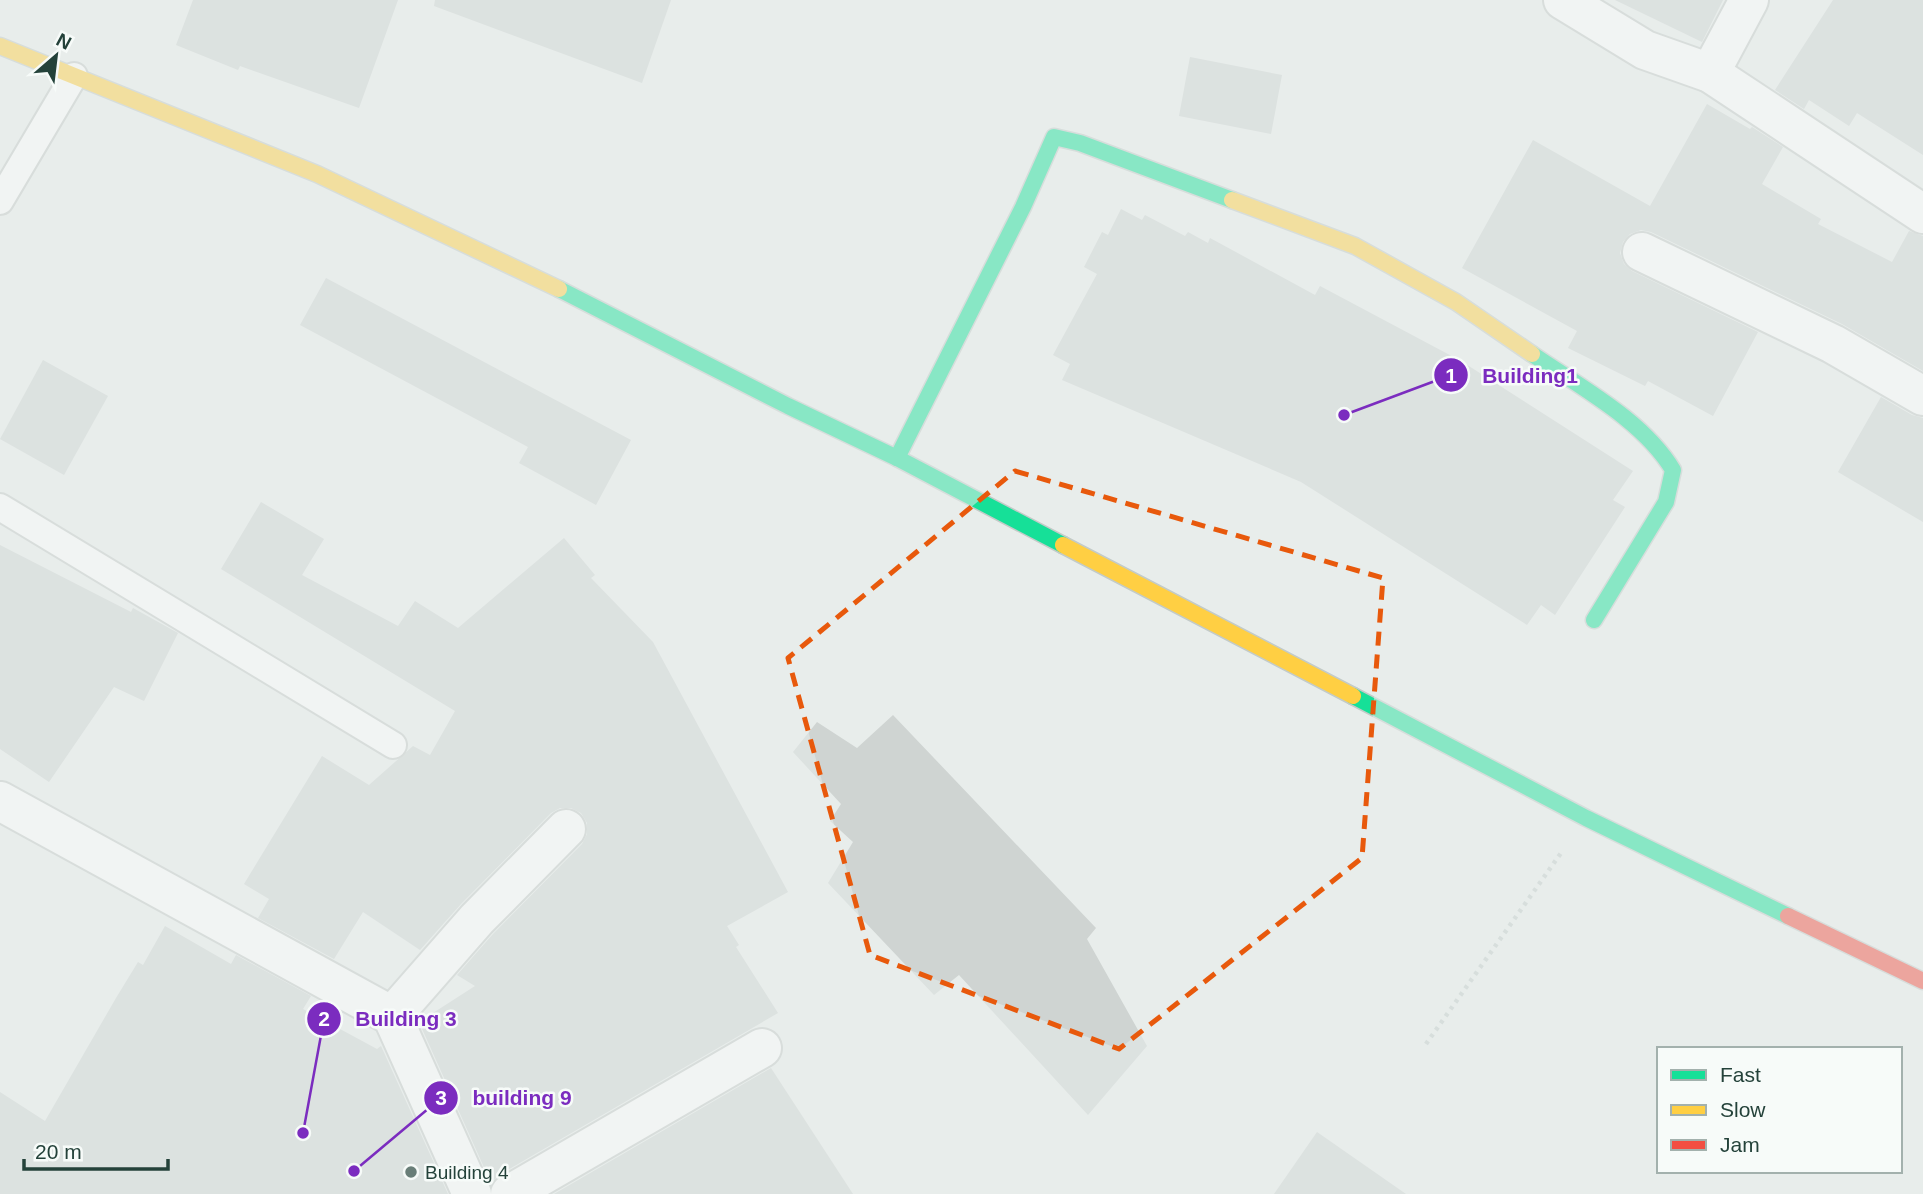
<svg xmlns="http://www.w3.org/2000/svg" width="1923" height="1194" viewBox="0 0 1923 1194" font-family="Arial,sans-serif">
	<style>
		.building { fill: #cfd4d2 }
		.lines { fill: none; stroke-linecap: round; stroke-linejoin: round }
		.lane-casing { stroke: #c5cac8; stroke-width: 30 }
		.street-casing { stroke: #c5cac8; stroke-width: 42 }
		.fast-casing { stroke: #c3cbc8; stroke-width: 19 }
		.slow-casing { stroke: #c3cbc8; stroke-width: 19 }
		.jam-casing { stroke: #c3cbc8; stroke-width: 19 }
		.path { stroke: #c3ccca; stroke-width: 4.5; stroke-dasharray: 3.5 5; stroke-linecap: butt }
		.lane { stroke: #fcfcfc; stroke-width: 26 }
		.street { stroke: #fcfcfc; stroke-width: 38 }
		.fast { stroke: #16e098; stroke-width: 16 }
		.slow { stroke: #ffcf43; stroke-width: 16 }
		.jam { stroke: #f24e42; stroke-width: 16 }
		.marked { fill: none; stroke: #e8590c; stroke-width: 5; stroke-dasharray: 14 9; stroke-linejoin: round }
		.poi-dot { fill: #697e78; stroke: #f7fbf9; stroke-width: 2.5 }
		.labels { text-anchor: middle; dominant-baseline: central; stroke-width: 5; stroke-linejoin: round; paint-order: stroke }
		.poi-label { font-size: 19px; fill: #24423a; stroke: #f7fbf9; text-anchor: start }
		.leader { fill: none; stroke: #7b2cbf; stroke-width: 2.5 }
		.callout-dot { fill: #7b2cbf; stroke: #f7fbf9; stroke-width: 2.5 }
		.mark-label { font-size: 21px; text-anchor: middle; font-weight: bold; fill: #fff }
		.callout-label { font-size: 21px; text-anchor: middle; font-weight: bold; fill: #7b2cbf; stroke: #f7fbf9; stroke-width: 5; stroke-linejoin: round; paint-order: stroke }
	</style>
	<rect width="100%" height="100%" fill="#e8edeb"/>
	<!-- building -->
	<g class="building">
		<polygon points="193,0 398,0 359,108 240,66 238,70 176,45"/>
		<polygon points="435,0 671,0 642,83 434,6"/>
		<polygon points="1615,0 1723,0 1702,42"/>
		<polygon points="1833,0 1923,0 1923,155 1857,113 1849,126 1809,100 1804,109 1775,90"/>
		<polygon points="1190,57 1282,75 1271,134 1179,116"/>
		<polygon points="1707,104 1750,129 1752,127 1783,147 1762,184 1821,219 1818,224 1892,262 1909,231 1923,236 1923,371 1842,324 1651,232 1641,230 1630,234 1623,242 1620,253 1624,264 1632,271 1758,332 1713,416 1648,381 1645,386 1568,348 1577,331 1462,268 1533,140 1650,206"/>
		<polygon points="1121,209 1142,220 1145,215 1185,236 1188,232 1208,243 1210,238 1315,295 1320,286 1461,361 1633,471 1613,500 1625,507 1555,615 1541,605 1527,625 1301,482 1062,380 1070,364 1053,355 1097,274 1084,267 1102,232 1108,235"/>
		<polygon points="326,278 631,440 596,505 519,463 528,447 300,325"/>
		<polygon points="43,360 108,396 64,475 0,439"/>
		<polygon points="1881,397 1912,415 1923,418 1923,522 1838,472"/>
		<polygon points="261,502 324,539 302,575 398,626 415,601 458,628 564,538 595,575 591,578 653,642 788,892 727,926 739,945 736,947 778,1013 499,1175 491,1183 419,1022 475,986 457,975 493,934 582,844 587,834 587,823 581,813 571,808 560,808 551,813 461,904 420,950 363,912 334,959 258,918 269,899 244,884 322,756 369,785 413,746 430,755 455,711 221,569"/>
		<polygon points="0,545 131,612 133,608 178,633 144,701 114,687 49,782 0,749"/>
		<polygon points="893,715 1096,928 1087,939 1147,1046 1088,1115 959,975 934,995 828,883 853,842 830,821 841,804 793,752 817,722 857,748"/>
		<polygon points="165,926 231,964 236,955 311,996 303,1009 377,1049 381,1046 448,1194 0,1194 0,1092 45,1121 116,998 138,962 143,965"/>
		<polygon points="771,1068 853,1194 554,1194"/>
		<polygon points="1317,1132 1406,1194 1274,1194"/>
	</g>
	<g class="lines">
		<!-- lane casing -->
		<g class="lane-casing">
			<g id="lane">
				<polyline points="0,201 74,76"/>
				<polyline points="0,507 393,745"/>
			</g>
		</g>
		<!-- street casing -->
		<g class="street-casing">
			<g id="street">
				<polyline points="1563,0 1645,50 1710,73 1923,214"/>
				<polyline points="1710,73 1749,0"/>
				<polyline points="1642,252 1833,344 1923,396"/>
				<polyline points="0,801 392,1016 472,1194"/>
				<polyline points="392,1016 477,919 566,829"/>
				<polyline points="510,1194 762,1048"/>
			</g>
		</g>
		<!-- fast casing -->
		<g class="fast-casing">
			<g id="fast">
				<polyline points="559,289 788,406 897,458 1063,545"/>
				<path d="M1532,354C1580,387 1643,420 1673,470L1666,502L1594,620"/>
				<polyline points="897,458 1023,207 1054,137 1080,143 1232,200"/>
				<polyline points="1353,696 1586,818 1788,916"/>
			</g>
		</g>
		<!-- slow casing -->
		<g class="slow-casing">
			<g id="slow">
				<polyline points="0,46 317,174 559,289"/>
				<polyline points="1232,200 1355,246 1456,302 1532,354"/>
				<polyline points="1063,545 1353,696"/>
			</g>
		</g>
		<!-- jam casing -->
		<g class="jam-casing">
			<polyline id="jam" points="1788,916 1923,981"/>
		</g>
		<!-- path -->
		<polyline class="path" points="1426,1044 1561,853"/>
		<!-- lane -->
		<use href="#lane" class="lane"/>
		<!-- street -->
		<use href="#street" class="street"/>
		<!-- fast -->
		<use href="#fast" class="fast"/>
		<!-- slow -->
		<use href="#slow" class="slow"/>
		<!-- jam -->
		<use href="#jam" class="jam"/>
	</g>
	<!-- marked area -->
	<path d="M0 0H1923V1194H0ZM1015,471L1383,578L1362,858L1119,1049L870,955L788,658Z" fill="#e8edeb" fill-opacity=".55" fill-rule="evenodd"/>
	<path class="marked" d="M1015,471L1383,578L1362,858L1119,1049L870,955L788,658Z"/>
	<!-- markers -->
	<circle class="poi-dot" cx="411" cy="1172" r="7"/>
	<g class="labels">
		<!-- poi labels -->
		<g class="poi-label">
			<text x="425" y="1172">Building 4</text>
		</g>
	</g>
	<!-- callouts -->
	<path class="leader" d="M1344 415L1451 375M303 1133L324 1019M354 1171L441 1098"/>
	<g class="callout-dot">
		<circle cx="1344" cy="415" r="7"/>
		<circle cx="303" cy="1133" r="7"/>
		<circle cx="354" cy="1171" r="7"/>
		<circle cx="1451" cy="375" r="18"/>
		<circle cx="324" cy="1019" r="18"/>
		<circle cx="441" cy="1098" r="18"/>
	</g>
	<g class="mark-label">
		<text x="1451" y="383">1</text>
		<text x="324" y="1026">2</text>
		<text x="441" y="1105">3</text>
	</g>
	<g class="callout-label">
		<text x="1530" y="383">Building1</text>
		<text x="406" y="1026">Building 3</text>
		<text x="522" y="1105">building 9</text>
	</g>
	<!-- legend -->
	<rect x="1657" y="1047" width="245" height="126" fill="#f7fbf9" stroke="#a3b1ad" stroke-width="2"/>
	<rect x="1671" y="1070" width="35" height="10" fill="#16e098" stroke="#a3b1ad" stroke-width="2"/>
	<text x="1720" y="1082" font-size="21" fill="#24423a">Fast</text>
	<rect x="1671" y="1105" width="35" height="10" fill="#ffcf43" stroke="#a3b1ad" stroke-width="2"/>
	<text x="1720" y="1117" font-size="21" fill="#24423a">Slow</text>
	<rect x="1671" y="1140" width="35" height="10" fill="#f24e42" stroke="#a3b1ad" stroke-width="2"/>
	<text x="1720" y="1152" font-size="21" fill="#24423a">Jam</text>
	<!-- north arrow -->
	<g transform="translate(56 56) rotate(28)" stroke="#f7fbf9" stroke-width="5" paint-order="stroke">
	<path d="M0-5L12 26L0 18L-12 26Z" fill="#24423a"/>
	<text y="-10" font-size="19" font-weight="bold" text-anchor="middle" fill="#24423a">N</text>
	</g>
	<!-- scale -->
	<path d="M24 1159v10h144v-10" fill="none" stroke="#24423a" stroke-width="3.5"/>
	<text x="35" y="1159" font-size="21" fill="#24423a" stroke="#f7fbf9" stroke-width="5" paint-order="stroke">20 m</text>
</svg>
